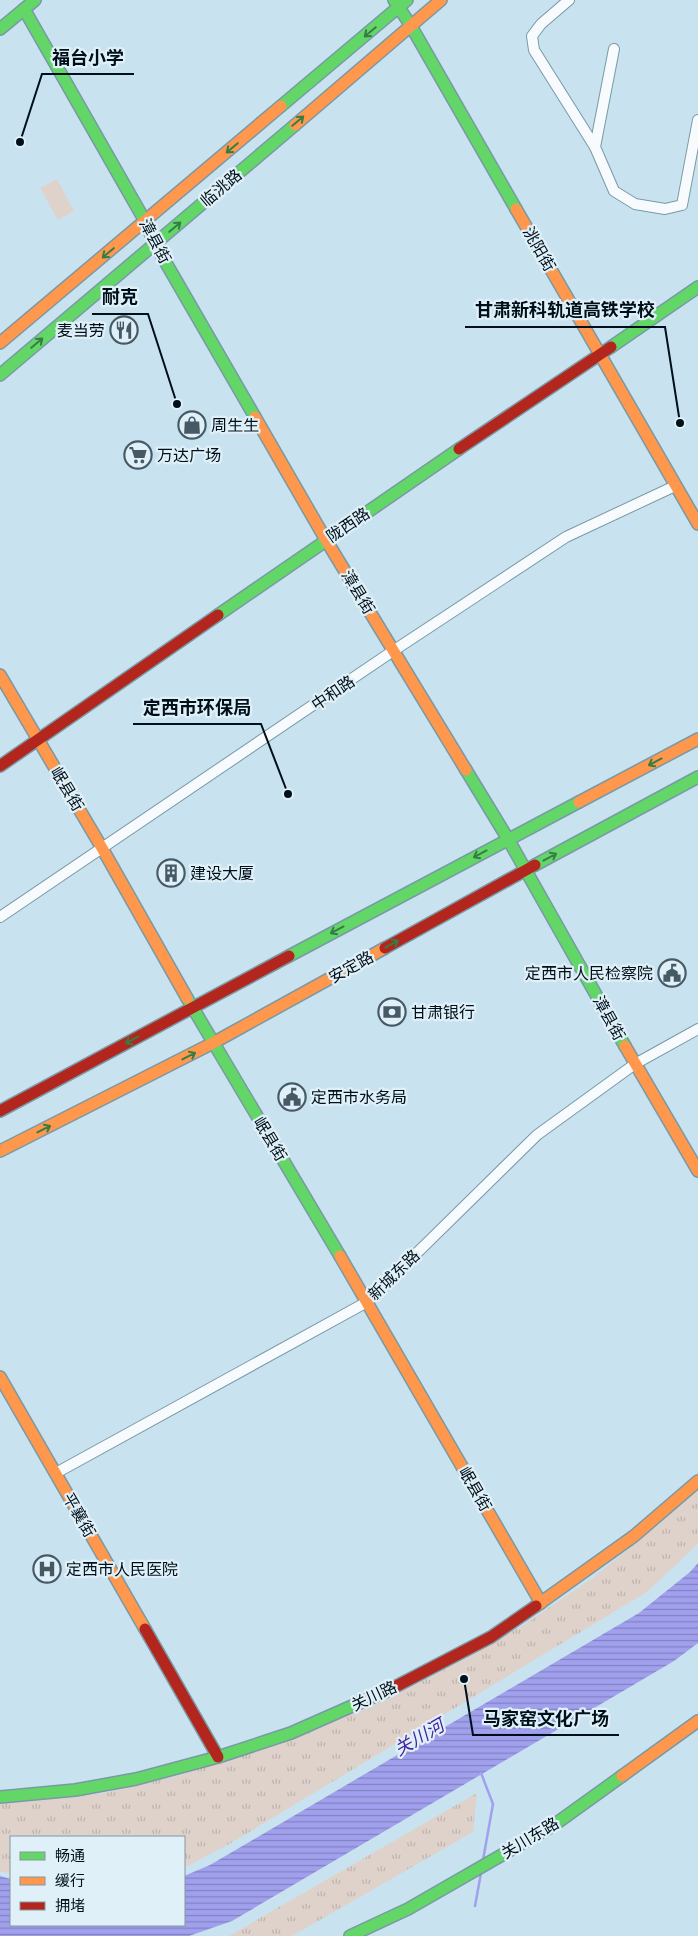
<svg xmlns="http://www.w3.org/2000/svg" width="698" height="1936" viewBox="0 0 698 1936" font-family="'Work Sans','Noto Sans SC',sans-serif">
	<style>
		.park { fill: url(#park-tufts) }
		.pitch { fill: #dfd2cb }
		.water { fill: url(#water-rules) }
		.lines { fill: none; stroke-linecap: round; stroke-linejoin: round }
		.stream { stroke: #a1a0ee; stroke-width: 2.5 }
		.street-casing { stroke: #7999a5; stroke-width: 12 }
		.fast-casing { stroke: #7999a5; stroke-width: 14 }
		.slow-casing { stroke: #7999a5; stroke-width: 14 }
		.jam-casing { stroke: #7999a5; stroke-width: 14 }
		.street { stroke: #f7fbfd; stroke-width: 10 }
		.fast { stroke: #63d668; stroke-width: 11 }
		.slow { stroke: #ff974d; stroke-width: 11 }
		.jam { stroke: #b3261e; stroke-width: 11 }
		.oneway { stroke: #367d45 }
		.labels { text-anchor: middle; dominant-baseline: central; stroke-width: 4.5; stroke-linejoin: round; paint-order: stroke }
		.street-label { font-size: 16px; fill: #00101a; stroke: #e0f0f8 }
		.poi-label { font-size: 16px; fill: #00101a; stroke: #e0f0f8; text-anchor: start }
		.water-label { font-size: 18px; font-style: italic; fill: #44219d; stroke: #e0f0f8 }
		.leader { fill: none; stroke: #00101a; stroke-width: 2 }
		.callout-dot { fill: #00101a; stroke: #e0f0f8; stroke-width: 2 }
		.callout-label { font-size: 18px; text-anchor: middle; font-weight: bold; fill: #00101a; stroke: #e0f0f8; stroke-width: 4.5; stroke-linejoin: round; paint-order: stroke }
	</style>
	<defs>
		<pattern id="park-tufts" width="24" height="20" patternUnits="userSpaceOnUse" patternTransform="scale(1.25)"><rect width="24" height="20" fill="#dfd2cb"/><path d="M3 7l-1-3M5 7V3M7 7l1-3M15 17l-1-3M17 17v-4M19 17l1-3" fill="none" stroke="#beb3ae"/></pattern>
		<pattern id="water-rules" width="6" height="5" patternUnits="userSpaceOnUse" patternTransform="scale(1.25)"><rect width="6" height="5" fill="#a1a0ee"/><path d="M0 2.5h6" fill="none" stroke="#8181c0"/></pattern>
	</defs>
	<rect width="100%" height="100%" fill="#c8e3ef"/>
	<!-- park -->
	<g class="park">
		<polygon points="698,1490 698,1544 647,1592 231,1843 184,1868 184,1837 11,1837 11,1874 0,1871 0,1804 105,1793 177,1776 264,1748 384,1701 466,1658 525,1624 594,1577 660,1523"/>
		<polygon points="477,1793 473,1832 292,1936 229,1936"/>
	</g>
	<!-- pitch -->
	<polygon class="pitch" points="57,179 74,211 58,220 40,188"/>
	<!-- water -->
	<polygon class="water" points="698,1563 698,1643 674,1661 232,1921 189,1936 0,1936 0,1876 11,1879 11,1925 184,1925 184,1876 210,1865 639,1613 690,1572"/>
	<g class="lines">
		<!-- stream -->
		<g class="stream">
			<polyline points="481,1773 493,1804 483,1860"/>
			<polyline points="475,1906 481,1873"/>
		</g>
		<!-- street casing -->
		<g class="street-casing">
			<g id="street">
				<polyline points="569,0 541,24 532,36 534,50 595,147"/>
				<polyline points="614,49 595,147 614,191 635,204 665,209 682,205 698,120"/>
				<polyline points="0,917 393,651 566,537 675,486"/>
				<polyline points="56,1473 367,1302 537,1135 635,1064 698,1029"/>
			</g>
		</g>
		<!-- fast casing -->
		<g class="fast-casing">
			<g id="fast">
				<polyline points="394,0 411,26 516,209"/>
				<polyline points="24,9 145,221 155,244 255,417"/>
				<polyline points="0,29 35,0"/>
				<polyline points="281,106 407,0"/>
				<polyline points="611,347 698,287"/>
				<polyline points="0,375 295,125"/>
				<polyline points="218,615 459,449"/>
				<polyline points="466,770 508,839 625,1046"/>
				<polyline points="535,865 698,777"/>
				<polyline points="289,956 579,802"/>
				<polyline points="187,998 340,1256"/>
				<polyline points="0,1797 75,1790 136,1779 218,1757 291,1733 359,1703"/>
				<polyline points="350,1936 408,1909 554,1825 622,1776"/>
			</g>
		</g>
		<!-- slow casing -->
		<g class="slow-casing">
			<g id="slow">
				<polyline points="295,125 441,0"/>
				<polyline points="516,209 698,524"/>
				<polyline points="0,343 281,106"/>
				<polyline points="255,417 326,540 466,770"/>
				<polyline points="0,675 102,848 187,998"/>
				<polyline points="579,802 698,739"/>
				<polyline points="625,1046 698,1171"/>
				<polyline points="0,1151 213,1043 385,948"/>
				<polyline points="340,1256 541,1603"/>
				<polyline points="0,1377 145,1629"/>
				<polyline points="536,1606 634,1536 698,1481"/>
				<polyline points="622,1776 698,1721"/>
			</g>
		</g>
		<!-- jam casing -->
		<g class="jam-casing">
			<g id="jam">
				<polyline points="459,449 611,347"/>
				<polyline points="0,766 218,615"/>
				<polyline points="385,948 535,865"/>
				<polyline points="0,1111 289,956"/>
				<polyline points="145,1629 218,1757"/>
				<polyline points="359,1703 387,1691 491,1637 536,1606"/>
			</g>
		</g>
		<!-- street -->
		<use href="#street" class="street"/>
		<!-- fast -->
		<use href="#fast" class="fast"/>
		<!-- slow -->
		<use href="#slow" class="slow"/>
		<!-- jam -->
		<use href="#jam" class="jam"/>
	</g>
	<!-- one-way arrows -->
	<defs><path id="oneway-shaft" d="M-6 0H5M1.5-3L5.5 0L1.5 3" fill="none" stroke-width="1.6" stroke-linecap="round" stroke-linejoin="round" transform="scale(1.25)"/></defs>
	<g class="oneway">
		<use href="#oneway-shaft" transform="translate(370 32) rotate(140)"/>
		<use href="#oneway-shaft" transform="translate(298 121) rotate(-40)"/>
		<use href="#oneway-shaft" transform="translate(232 148) rotate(140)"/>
		<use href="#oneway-shaft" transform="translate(175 227) rotate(-40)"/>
		<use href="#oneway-shaft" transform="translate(108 253) rotate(140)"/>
		<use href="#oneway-shaft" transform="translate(37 343) rotate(-40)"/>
		<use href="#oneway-shaft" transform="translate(655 762) rotate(152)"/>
		<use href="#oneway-shaft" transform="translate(480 854) rotate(152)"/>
		<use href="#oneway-shaft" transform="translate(550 857) rotate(-28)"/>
		<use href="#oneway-shaft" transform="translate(337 930) rotate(152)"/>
		<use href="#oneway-shaft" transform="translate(392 944) rotate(-29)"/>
		<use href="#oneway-shaft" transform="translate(132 1040) rotate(152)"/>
		<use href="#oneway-shaft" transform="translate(189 1056) rotate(-27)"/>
		<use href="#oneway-shaft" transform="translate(44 1129) rotate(-27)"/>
	</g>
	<!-- icons -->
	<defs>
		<g id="restaurant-ring" transform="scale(1.4375)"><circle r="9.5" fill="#e0f0f8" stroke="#465a65" stroke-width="1.5"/><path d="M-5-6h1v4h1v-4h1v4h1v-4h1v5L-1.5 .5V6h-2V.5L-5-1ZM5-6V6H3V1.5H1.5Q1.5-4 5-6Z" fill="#465a65"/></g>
		<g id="shop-ring" transform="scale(1.4375)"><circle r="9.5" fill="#e0f0f8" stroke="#465a65" stroke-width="1.5"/><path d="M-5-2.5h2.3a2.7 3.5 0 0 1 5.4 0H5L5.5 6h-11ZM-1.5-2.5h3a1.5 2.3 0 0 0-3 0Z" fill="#465a65"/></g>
		<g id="supermarket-ring" transform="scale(1.4375)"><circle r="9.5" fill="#e0f0f8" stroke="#465a65" stroke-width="1.5"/><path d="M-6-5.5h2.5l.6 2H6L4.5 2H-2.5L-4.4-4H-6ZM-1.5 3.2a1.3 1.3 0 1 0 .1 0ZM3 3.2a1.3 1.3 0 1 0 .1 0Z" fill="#465a65"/></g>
		<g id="building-ring" transform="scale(1.4375)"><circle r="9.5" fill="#e0f0f8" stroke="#465a65" stroke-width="1.5"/><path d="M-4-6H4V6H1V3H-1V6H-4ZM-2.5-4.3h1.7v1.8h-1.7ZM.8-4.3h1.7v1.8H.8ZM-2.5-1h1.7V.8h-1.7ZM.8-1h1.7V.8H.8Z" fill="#465a65"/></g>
		<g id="civic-ring" transform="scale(1.4375)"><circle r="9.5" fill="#e0f0f8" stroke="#465a65" stroke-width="1.5"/><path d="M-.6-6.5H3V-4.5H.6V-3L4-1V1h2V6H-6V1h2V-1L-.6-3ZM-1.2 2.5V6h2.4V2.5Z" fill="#465a65"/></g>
		<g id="bank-ring" transform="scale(1.4375)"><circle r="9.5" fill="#e0f0f8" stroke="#465a65" stroke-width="1.5"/><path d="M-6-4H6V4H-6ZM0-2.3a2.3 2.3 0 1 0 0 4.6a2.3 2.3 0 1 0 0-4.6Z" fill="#465a65"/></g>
		<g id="hospital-ring" transform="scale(1.4375)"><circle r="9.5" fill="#e0f0f8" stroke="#465a65" stroke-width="1.5"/><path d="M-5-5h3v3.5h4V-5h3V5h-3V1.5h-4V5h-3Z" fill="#465a65"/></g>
	</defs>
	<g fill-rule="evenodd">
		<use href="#restaurant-ring" x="124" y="330"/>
		<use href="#shop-ring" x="192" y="425"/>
		<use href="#supermarket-ring" x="138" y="455"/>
		<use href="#building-ring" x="171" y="873"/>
		<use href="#civic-ring" x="672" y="973"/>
		<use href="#bank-ring" x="392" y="1012"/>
		<use href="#civic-ring" x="292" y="1097"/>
		<use href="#hospital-ring" x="47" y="1569"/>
	</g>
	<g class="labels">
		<!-- street labels -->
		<g class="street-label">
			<text transform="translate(221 188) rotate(-40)">临洮路</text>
			<text transform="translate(155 241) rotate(62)">漳县街</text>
			<text transform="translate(539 249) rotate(60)">洮阳街</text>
			<text transform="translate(348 525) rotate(-34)">陇西路</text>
			<text transform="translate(358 592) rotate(59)">漳县街</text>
			<text transform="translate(333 693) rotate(-34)">中和路</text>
			<text transform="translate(67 789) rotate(59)">岷县街</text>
			<text transform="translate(351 967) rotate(-29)">安定路</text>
			<text transform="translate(609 1018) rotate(61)">漳县街</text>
			<text transform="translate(270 1139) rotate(59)">岷县街</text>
			<text transform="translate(394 1275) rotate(-44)">新城东路</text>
			<text transform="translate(475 1489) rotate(60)">岷县街</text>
			<text transform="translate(79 1515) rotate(60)">平襄街</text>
			<text transform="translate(374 1696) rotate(-25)">关川路</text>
			<text transform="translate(530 1838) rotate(-31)">关川东路</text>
		</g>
		<!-- poi labels -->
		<g class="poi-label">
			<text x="105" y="330" text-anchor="end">麦当劳</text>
			<text x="211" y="425">周生生</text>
			<text x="157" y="455">万达广场</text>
			<text x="190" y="873">建设大厦</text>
			<text x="653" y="973" text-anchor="end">定西市人民检察院</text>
			<text x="411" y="1012">甘肃银行</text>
			<text x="311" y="1097">定西市水务局</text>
			<text x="66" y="1569">定西市人民医院</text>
		</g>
		<!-- water labels -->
		<g class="water-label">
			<text transform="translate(419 1737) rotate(-30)">关川河</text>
		</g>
	</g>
	<!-- callouts -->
	<path class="leader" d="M20 142L42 74H134M177 404L148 314H92M680 423L665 327H465M288 794L261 724H133M464 1679L473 1735H619"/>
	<g class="callout-dot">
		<circle cx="20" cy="142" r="5"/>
		<circle cx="177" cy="404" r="5"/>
		<circle cx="680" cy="423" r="5"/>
		<circle cx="288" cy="794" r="5"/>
		<circle cx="464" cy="1679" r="5"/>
	</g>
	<g class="callout-label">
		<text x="88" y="64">福台小学</text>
		<text x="120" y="303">耐克</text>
		<text x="565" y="316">甘肃新科轨道高铁学校</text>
		<text x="197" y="714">定西市环保局</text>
		<text x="546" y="1725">马家窑文化广场</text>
	</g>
	<!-- legend -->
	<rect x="10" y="1836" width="175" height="90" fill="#e0f0f8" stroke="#86969f"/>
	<rect x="20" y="1852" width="25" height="8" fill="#63d668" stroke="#86969f"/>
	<text x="55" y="1861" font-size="15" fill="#00101a">畅通</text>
	<rect x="20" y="1877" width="25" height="8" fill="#ff974d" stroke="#86969f"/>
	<text x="55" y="1886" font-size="15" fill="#00101a">缓行</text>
	<rect x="20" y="1902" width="25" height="8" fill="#b3261e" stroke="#86969f"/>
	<text x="55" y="1911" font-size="15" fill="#00101a">拥堵</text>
</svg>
